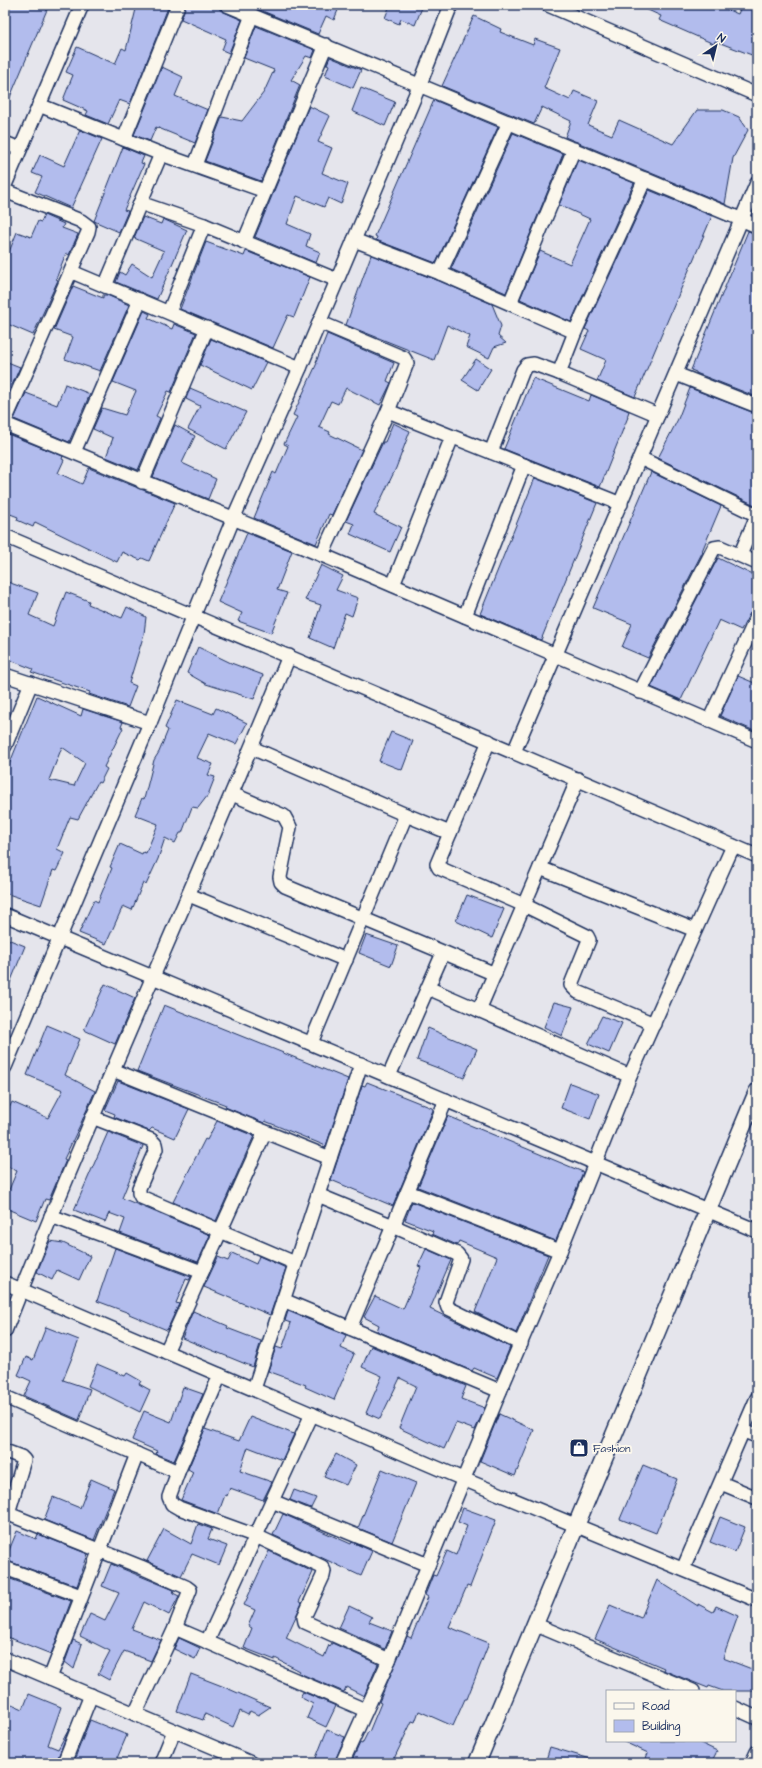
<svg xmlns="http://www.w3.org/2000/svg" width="762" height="1768" viewBox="0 0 762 1768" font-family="'Architects Daughter',sans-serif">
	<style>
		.building { fill: #b2bced; stroke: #1b2f5e; fill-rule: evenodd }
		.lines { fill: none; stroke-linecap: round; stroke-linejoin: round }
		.minor-casing { stroke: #1b2f5e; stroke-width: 16 }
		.tertiary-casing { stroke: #1b2f5e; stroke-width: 19 }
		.minor { stroke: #fbf7ec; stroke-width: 13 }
		.tertiary { stroke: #fbf7ec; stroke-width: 16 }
		.labels { text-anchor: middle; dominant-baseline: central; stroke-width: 4; stroke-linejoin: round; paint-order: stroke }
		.poi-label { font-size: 11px; fill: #1b2f5e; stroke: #fbf7ec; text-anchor: start }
	</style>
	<rect width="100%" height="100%" fill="#e5e5ec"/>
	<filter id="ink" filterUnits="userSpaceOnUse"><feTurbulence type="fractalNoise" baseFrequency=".025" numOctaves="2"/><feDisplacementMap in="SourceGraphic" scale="8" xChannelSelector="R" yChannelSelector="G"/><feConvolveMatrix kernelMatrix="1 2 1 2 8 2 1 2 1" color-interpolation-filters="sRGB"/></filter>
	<g filter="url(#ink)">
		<!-- building -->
		<g class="building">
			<polygon points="5,5 49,5 5,109"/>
			<polygon points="137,5 169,5 130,104 119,100 108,124 86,115 88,111 63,100 73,75 66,72 77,47 115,64 122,48 126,50"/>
			<polygon points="186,5 219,5 220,10 224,12 242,20 229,53 222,50 226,39 181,19"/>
			<polygon points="248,5 340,5 334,20 326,16 318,34"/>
			<polygon points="390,5 423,5 415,25 401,19 399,24 385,18"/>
			<polygon points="637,5 716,5 738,14 742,5 757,5 757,57 715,41 714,44 659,20 661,16"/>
			<polygon points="474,16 501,29 500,32 533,45 535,39 560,48 544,88 570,100 574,91 598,101 588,125 612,135 619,120 673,144 697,110 723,110 739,117 748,130 733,158 725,204 565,137 571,121 542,107 534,124 442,86"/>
			<polygon points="256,26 315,50 312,58 306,56 291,80 300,85 261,181 205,161 222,117 242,121 264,92 274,70 244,58"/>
			<polygon points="330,57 361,70 353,88 325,76 329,65 327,64"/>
			<polygon points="162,67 183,77 175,96 208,110 195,143 156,127 150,141 134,135"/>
			<polygon points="361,88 395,102 385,126 352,111"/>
			<polygon points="434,100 498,127 436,263 376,240 377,237 375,236"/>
			<polygon points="309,106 330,116 318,142 332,148 322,173 348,184 341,204 328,198 324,207 297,196 287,224 310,234 306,246 320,252 316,263 255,237"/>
			<polygon points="80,130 102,139 71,208 35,192 42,177 32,173 40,155 64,166"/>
			<polygon points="513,133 563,154 506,293 451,269"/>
			<polygon points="123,147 144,156 141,163 144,164 124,210 128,211 119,232 94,221"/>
			<polygon points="578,160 634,183 571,322 520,299 540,251 570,264 590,219 559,205"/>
			<polygon points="649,190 712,216 635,397 597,381 606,360 581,349 589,331 585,329"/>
			<polygon points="44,215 64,224 62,228 78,234 69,255 66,253 56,279 58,280 33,335 5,323 5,262 17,232 31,237 38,221 41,222"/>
			<polygon points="143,217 161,224 163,219 187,230 157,299 116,282 120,272 125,275 132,264 152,277 164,251 134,238"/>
			<polygon points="748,231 757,234 757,397 696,373 696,372 691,370"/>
			<polygon points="206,242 244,256 246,251 310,277 294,317 288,315 273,348 180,309"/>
			<polygon points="371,255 437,280 492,304 501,326 498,336 506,343 494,347 489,358 466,347 470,336 447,325 434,360 346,325"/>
			<polygon points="73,286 103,298 103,295 107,295 129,305 100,371 65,359 73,337 54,330"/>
			<polygon points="144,311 150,314 148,318 172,329 174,324 196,333 171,392 168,391 156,416 160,418 138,470 106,457 113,438 93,429 102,408 125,415 136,391 113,382"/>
			<polygon points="327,334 394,363 387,381 391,383 380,405 346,388 338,404 331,401 319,427 330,432 329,434 362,450 332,515 329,514 316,544 254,518 273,472 276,474 288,446 284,444 297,417 293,415 317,363 316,362"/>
			<polygon points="211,339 266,362 252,390 200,365"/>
			<polygon points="476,359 491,369 478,390 462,380"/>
			<polygon points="5,361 20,367 5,401"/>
			<polygon points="533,378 589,401 591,395 629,411 627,417 628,417 600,487 504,449"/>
			<polygon points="65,384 90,394 69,442 14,419 26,393 57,405"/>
			<polygon points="190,388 246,412 226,449 188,429 200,406 186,399"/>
			<polygon points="690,388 757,414 757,506 658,458 678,419"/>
			<polygon points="393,423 410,431 396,468 374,514 401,527 390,552 350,534 354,524 346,521 383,442 385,442"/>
			<polygon points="175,425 195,436 182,463 216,479 208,499 153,477"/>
			<polygon points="5,433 63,456 62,459 64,460 58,473 82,484 89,468 175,503 149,561 142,558 140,560 122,552 117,562 35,522 33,527 17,520 18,517 5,512"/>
			<polygon points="651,472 721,506 702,551 703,551 648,658 622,647 632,624 593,608"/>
			<polygon points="535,478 597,503 541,640 480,614"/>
			<polygon points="247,533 292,551 277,590 287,593 271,633 238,621 242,613 218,602"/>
			<polygon points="718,558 757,577 757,609 750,613 741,630 719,620 681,700 651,687"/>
			<polygon points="321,565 343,576 336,590 358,598 352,616 345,613 333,648 310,638 321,605 305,600"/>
			<polygon points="5,581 38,593 29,615 53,626 66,592 89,601 88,604 122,618 127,607 146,617 144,634 129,683 136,686 128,707 89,694 90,692 31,672 33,669 5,658"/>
			<polygon points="198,647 231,663 263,675 254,699 206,684 187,673"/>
			<polygon points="738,676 757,684 757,732 720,716"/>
			<path d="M37,696L81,716L83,709L123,722L121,727L123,728L104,767L107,769L100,783L98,782L78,819L70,817L57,849L65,853L56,871L53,870L41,905L5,893V874L10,859L5,856V763L9,765ZM62,747L85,763L74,786L49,780Z"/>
			<polygon points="177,700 213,714 216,708 247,723 236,744 209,733 197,758 213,764 208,775 215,777 208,795 198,808 192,807 182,833 180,833 175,843 165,838 158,859 146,885 143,883 132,910 123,906 106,944 79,933 94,900 98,902 112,868 110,867 120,844 142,854 143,852 146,853 158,824 135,815 142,798 144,799 154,760 159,752 168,730 165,728"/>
			<polygon points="391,732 413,741 402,770 379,761"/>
			<polygon points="467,895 504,909 492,938 456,921"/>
			<polygon points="366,935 398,946 391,966 359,953"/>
			<polygon points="5,938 25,946 6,993 5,993"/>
			<polygon points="105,984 135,998 115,1044 84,1030"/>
			<polygon points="554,1002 573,1007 562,1036 544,1027"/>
			<polygon points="164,1005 348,1079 326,1146 265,1121 264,1123 225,1107 226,1105 137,1071"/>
			<polygon points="602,1016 622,1023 609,1053 588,1044"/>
			<polygon points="47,1025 80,1039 65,1075 95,1091 81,1123 64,1159 66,1160 49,1200 45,1199 36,1221 5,1208 5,1199 17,1171 5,1165 5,1117 12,1102 48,1118 63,1090 27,1075"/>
			<polygon points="428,1028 477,1049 464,1078 417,1060"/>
			<polygon points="118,1081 189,1109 175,1138 152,1128 149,1131 114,1117 115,1114 105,1110"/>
			<polygon points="367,1082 432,1108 433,1110 393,1206 331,1180 362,1085 365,1086"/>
			<polygon points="570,1083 599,1094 590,1119 561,1108"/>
			<polygon points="448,1116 583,1172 556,1241 418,1187"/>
			<polygon points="217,1121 254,1136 216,1221 173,1202 205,1139 207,1140"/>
			<polygon points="108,1132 143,1146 122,1198 210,1235 198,1262 120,1233 125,1219 109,1213 105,1222 74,1210"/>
			<polygon points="412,1202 548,1255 516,1333 475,1312 497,1257 459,1241 457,1245 432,1234 433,1231 405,1220"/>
			<polygon points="50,1241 63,1243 90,1256 79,1280 57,1270 52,1280 37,1272"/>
			<polygon points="115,1248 191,1277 189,1280 186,1279 176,1303 179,1304 167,1330 129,1314 129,1313 97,1301"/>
			<polygon points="426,1249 451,1260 430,1309 510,1347 497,1378 474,1368 472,1371 377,1331 379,1325 364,1317 375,1296 403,1309 421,1267 418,1266"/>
			<polygon points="232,1253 256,1264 259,1256 286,1268 270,1315 204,1287 218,1257 228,1261"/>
			<polygon points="193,1311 228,1326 227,1328 261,1341 253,1367 182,1338"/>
			<polygon points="288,1311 346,1335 341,1348 354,1354 334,1400 305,1387 306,1385 268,1371 276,1347 282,1349 291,1323 285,1321"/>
			<polygon points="46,1327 79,1340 63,1380 90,1389 79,1420 24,1396 31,1381 18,1375 26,1357 33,1360"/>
			<polygon points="371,1346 466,1386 461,1399 485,1408 475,1430 456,1423 444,1449 399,1428 416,1386 400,1378 380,1419 366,1413 382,1376 362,1367"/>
			<polygon points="97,1364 125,1376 127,1373 141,1381 139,1384 150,1390 140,1412 88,1386"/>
			<polygon points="183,1387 203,1394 174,1461 156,1454 157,1451 132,1440 144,1411 171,1422"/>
			<polygon points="499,1414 534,1430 515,1476 480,1461"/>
			<polygon points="250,1417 294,1434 282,1460 248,1447 240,1471 272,1482 263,1500 230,1488 227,1496 225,1495 218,1514 181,1500 193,1472 188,1469 205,1429 239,1441"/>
			<polygon points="336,1454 356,1465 346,1485 324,1476"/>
			<polygon points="643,1465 677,1479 656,1533 620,1519"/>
			<polygon points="382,1469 416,1483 392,1542 358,1528"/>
			<polygon points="91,1479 114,1489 94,1540 44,1520 53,1497 80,1508"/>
			<polygon points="294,1490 316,1498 311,1508 290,1500"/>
			<polygon points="463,1508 496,1520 470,1587 467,1586 449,1627 489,1643 467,1699 465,1699 453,1726 419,1711 415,1722 412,1721 392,1763 351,1763 360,1743 362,1744 368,1732 369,1732 381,1703 379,1702 407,1636 411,1638 428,1597 425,1595 433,1575 436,1576 447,1551 456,1555 467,1526 458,1522"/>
			<polygon points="283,1514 351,1544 352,1542 372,1551 361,1576 273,1535"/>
			<polygon points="720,1517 745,1527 735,1552 710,1542"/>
			<polygon points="198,1524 212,1529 208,1539 227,1546 219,1565 192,1554 181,1576 147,1561 164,1529 191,1544"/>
			<polygon points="17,1531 36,1539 38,1534 88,1554 77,1586 5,1560"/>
			<polygon points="269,1551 313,1572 299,1602 302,1603 286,1638 324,1657 329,1645 330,1646 332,1643 378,1664 364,1696 346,1687 344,1692 299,1673 300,1671 275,1658 275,1660 244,1648 252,1628 248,1626 255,1610 244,1605"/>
			<polygon points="111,1564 174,1590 173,1593 179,1596 169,1615 144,1602 132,1629 161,1640 151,1661 124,1651 109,1680 98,1674 110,1651 80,1636 90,1614 105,1621 119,1593 102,1586"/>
			<polygon points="5,1577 71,1601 51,1654 5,1636"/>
			<polygon points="657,1580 698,1606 698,1604 713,1612 716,1606 738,1616 723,1658 757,1671 757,1691 723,1691 709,1686 708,1688 663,1670 664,1668 595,1639 610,1605 641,1618"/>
			<polygon points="349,1606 372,1617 369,1622 392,1631 385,1649 339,1628"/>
			<polygon points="179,1638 200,1648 195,1659 174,1649"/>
			<polygon points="73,1640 82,1644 74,1669 65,1662"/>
			<polygon points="191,1674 222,1686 270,1707 258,1715 250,1711 248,1715 240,1711 233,1727 205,1714 203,1720 177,1711"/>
			<polygon points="303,1692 336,1706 326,1727 307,1718 313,1704 300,1697"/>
			<polygon points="29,1694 61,1707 48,1745 58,1749 69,1729 56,1763 5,1763 5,1701 23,1709"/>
			<polygon points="90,1720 127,1735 115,1763 73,1763"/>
			<polygon points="327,1730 345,1737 334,1763 314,1763"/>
			<polygon points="622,1741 696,1741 717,1751 711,1763 644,1763 648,1753"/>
			<polygon points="550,1747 591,1759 591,1763 556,1763 546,1760"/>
		</g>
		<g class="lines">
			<!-- minor casing -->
			<g class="minor-casing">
				<g id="minor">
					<polyline points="227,5 757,226"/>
					<polyline points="548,5 757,95"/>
					<polyline points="39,105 161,154 265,191"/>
					<polyline points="124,139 178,5"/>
					<polyline points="5,143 20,149"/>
					<polyline points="195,165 252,15"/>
					<polyline points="5,185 82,5"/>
					<polyline points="5,191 81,221 89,227 88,232 5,421"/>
					<polyline points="140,203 204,225 337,280"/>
					<polyline points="354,240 440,273 575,332"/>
					<polyline points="244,242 326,45"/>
					<polyline points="72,272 300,368"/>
					<polyline points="440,273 509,122"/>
					<polyline points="105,286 161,154"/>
					<polyline points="510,303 574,149"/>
					<polyline points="169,312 204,225"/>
					<polyline points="319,322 404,358 407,363 388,411 322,555"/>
					<polyline points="559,373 575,332 645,179"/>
					<polyline points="676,374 757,406"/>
					<polyline points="388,411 621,504"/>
					<polyline points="5,424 322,555 757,741"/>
					<polyline points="74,452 140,300"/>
					<polyline points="491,452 523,370 527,365 534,364 559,373 658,415"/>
					<polyline points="640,458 757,515"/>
					<polyline points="142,482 207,328"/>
					<polyline points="5,536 757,856"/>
					<polyline points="740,555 757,516"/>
					<polyline points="393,585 452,437"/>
					<polyline points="465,616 524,465"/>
					<polyline points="5,675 150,723"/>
					<polyline points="640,692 714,548 720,547 757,563"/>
					<polyline points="709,721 757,617"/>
					<polyline points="489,741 437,864 439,868 524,905 587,936 589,940 572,982 571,985 578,992 654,1024"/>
					<polyline points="5,746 31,683"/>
					<polyline points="252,748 406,815 450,833"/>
					<polyline points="514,752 757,183"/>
					<polyline points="232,794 284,816 290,827 280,877 281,882 285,886 495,974"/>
					<polyline points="540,868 695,930"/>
					<polyline points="189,895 346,960"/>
					<polyline points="5,915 757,1231"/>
					<polyline points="428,988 630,1076"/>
					<polyline points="479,1010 578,779"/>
					<polyline points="311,1043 406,815"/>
					<polyline points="5,1067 150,723 233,519 300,368 420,84 451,5"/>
					<polyline points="113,1070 330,1158"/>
					<polyline points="389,1076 443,953"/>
					<polyline points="92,1117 151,1140 155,1144 156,1149 139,1188 139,1193 141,1197 295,1263"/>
					<polyline points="408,1192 560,1251"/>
					<polyline points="318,1195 393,1226 457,1254 461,1259 446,1302 448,1308 521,1344"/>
					<polyline points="51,1216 202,1272"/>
					<polyline points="5,1283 463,1479 757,1600"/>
					<polyline points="283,1300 500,1391"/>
					<polyline points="350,1328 446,1100"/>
					<path d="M5,1331C94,1104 197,882 289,656"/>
					<polyline points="166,1352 265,1132"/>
					<polyline points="220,1375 178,1472 169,1497 172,1504 179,1508 256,1536 322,1567 324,1571 323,1576 304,1617 305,1622 389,1660"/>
					<polyline points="254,1389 361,1064"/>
					<polyline points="5,1397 178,1472"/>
					<polyline points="743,1431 757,1436"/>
					<polyline points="5,1451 21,1457 24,1460 9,1510 11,1515 141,1567 186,1587 190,1590 175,1628 135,1714"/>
					<polyline points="721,1483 757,1498"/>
					<polyline points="272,1501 428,1565"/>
					<polyline points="5,1568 81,1596"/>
					<polyline points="683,1569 757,1398"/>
					<polyline points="534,1624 693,1691"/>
					<polyline points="175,1628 365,1710"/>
					<polyline points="207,1642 312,1414"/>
					<polyline points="5,1659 251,1763"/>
					<polyline points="50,1678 137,1454"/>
					<polyline points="735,1708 757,1718"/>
					<polyline points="64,1763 91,1695"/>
					<polyline points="161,1763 174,1731"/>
					<polyline points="342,1763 389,1660 500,1391 560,1251 630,1076 733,846"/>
					<polyline points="752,1763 757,1752"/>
				</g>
			</g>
			<!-- tertiary casing -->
			<g class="tertiary-casing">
				<polyline id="tertiary" points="477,1763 757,1092"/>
			</g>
			<!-- minor -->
			<use href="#minor" class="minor"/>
			<!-- tertiary -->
			<use href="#tertiary" class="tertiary"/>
		</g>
	</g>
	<!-- icons -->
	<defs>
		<g id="shop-square" transform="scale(1)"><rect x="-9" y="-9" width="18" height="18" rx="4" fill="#1b2f5e" stroke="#fbf7ec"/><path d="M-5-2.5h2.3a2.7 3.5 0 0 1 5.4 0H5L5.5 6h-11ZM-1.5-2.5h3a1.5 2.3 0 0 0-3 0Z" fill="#fff"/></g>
	</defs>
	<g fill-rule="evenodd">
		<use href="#shop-square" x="579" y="1448"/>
	</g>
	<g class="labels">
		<!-- poi labels -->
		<g class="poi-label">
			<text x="593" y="1448">Fashion</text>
		</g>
	</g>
	<!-- margin -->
	<rect width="762" height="1768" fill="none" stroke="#fbf7ec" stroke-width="20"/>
	<rect x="10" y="10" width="742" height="1748" fill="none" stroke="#1b2f5e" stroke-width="1.5" filter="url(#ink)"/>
	<!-- legend -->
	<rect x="606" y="1690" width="130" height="52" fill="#fbf7ec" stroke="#a1a7b3"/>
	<rect x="614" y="1703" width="20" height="6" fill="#fbf7ec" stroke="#a1a7b3"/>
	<text x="642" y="1710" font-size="12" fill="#1b2f5e">Road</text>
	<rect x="614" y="1720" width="20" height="12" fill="#b2bced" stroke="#a1a7b3"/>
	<text x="642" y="1730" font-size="12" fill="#1b2f5e">Building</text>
	<!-- north arrow -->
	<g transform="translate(716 46) rotate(35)" stroke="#fbf7ec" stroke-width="3" paint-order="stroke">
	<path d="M0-3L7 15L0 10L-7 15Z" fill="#1b2f5e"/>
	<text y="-6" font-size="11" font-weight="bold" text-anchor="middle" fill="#1b2f5e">N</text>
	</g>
</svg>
